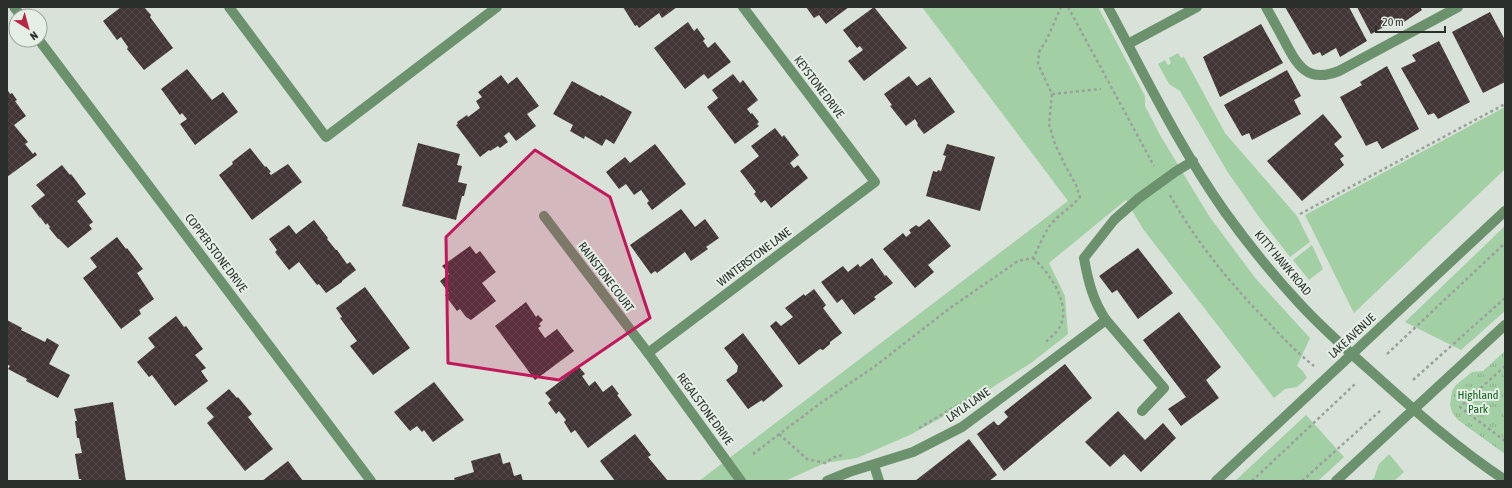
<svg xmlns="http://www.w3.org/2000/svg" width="1512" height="488" viewBox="0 0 1512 488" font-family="'Asap Condensed',sans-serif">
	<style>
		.grass { fill: #a3cfa4 }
		.park { fill: url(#park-tufts) }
		.building { fill: url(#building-cross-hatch) }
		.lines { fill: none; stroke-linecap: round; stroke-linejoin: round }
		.path { stroke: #99a19a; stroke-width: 2.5; stroke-dasharray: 3 3; stroke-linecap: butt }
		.minor { stroke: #6b926d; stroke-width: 10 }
		.marked { fill: #c2185b; fill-opacity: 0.2; stroke: #c2185b; stroke-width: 3; stroke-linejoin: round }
		.labels { text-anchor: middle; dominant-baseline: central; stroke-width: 4; stroke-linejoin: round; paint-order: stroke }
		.street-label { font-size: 12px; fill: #2b2f2c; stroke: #e5efe5 }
		.park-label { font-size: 12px; fill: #156523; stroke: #e5efe5 }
	</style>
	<defs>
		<pattern id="park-tufts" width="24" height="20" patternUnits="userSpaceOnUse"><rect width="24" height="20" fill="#a3cfa4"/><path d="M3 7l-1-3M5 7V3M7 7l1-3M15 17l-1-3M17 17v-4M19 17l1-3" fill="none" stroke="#8cb28d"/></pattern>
		<pattern id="building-cross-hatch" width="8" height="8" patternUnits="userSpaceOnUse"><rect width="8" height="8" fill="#413536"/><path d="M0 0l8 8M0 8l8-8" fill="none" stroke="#544a4b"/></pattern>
	</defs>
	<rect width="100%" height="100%" fill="#d8e2d8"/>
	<!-- grass -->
	<g class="grass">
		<polygon points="922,7 1098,7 1145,96 1145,106 1160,135 1209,216 1256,279 1310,338 1297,366 1303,371 1307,378 1297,387 1285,389 1274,398 1143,229 1126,200 1049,263 1065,296 1068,334 1031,363 969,402 912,434 857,458 825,463 785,481 699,481 1068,201"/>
		<polygon points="1178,53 1181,58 1184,57 1225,133 1297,216 1310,242 1290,257 1259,217 1227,171 1180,91 1169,84 1158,64 1165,60 1168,65 1171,63 1169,58"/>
		<polygon points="1505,107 1505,169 1354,313 1305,215"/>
		<polygon points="1505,226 1505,311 1461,350 1405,322"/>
		<polygon points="1312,245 1323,269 1309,280 1293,260"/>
		<polygon points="1306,415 1344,457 1318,481 1235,481"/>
		<polygon points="1389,454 1404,472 1394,481 1370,481 1374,478 1379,464"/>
	</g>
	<!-- park -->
	<polygon class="park" points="1505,351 1505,454 1458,420 1452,412 1450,405 1452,391 1456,385 1472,372 1483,371"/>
	<!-- building -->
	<g class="building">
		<polygon points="121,7 144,7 151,15 150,17 173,48 144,70 127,49 128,47 121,37 117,40 103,21"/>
		<polygon points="623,7 677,7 662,18 659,13 639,28 637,25 635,26"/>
		<polygon points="806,7 849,7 826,24 819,15 814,18"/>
		<polygon points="874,7 907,48 864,81 848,61 863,50 860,46 857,48 843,30"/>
		<polygon points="1285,7 1349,7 1367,41 1340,57 1336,48 1322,56 1320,52 1313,55"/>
		<polygon points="1357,7 1420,7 1422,10 1398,26 1395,21 1371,34"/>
		<polygon points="1490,12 1505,40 1505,82 1483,93 1452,32"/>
		<polygon points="688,22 694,31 697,28 705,39 703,41 708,48 715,42 731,62 708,79 704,74 685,89 654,48"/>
		<polygon points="1261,24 1283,63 1220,97 1203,57"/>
		<polygon points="1439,41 1470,102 1438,119 1434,113 1428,115 1401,68 1416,61 1412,55"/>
		<polygon points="1387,66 1419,129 1382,149 1377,141 1366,146 1340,97 1362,85 1360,82"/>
		<polygon points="187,69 212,100 223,92 238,112 195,145 180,124 187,119 182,113 180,115 161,89"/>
		<polygon points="1287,70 1301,96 1294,100 1301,114 1252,140 1249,133 1242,136 1224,105"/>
		<polygon points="733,74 740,83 743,80 758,100 747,109 751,114 752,113 759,122 757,124 759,126 735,144 707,107 718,98 712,90"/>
		<polygon points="501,75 508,84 517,77 539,106 527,114 536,126 516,141 509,132 504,136 508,142 500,148 498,146 490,151 489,150 480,157 456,125 458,124 457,122 467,115 468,117 480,108 476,101 482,97 478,92"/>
		<polygon points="909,76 917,86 930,77 955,112 924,134 917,125 918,124 915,119 906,126 890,106 892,105 884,94"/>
		<polygon points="572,81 600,96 601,95 632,112 614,144 606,139 602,146 585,136 584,139 570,131 573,125 553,114"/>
		<polygon points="7,89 10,94 12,93 17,100 15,101 26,116 14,125 28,142 25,144 33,154 35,152 37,155 7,177"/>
		<polygon points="1323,114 1342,137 1334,144 1344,156 1340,159 1344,165 1302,201 1267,161"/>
		<polygon points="775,128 782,137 784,135 799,155 790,163 794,168 798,165 808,178 771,208 765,200 761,203 754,194 756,192 740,171 759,156 751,146"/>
		<polygon points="418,143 460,154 457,165 462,166 458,182 467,184 464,196 462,196 456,220 402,206"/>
		<polygon points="655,144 686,184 652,210 647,203 649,201 641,190 634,195 626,184 619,189 606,172 625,157 630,163"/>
		<polygon points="947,144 995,157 980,211 926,196 933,171 937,172 938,170 941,171 946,156 943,155"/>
		<polygon points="250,148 265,167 266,166 271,172 269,173 271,175 288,164 302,182 252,220 219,175 233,164 232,162"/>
		<polygon points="62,165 70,175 71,174 86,194 77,201 93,222 89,225 92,229 68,248 59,239 58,239 49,228 50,227 47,223 46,225 40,217 40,218 31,206 45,195 36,185"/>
		<polygon points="681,209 695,227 705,219 719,238 706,247 708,249 691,261 685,252 657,273 655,271 651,274 630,245"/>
		<polygon points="929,219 951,246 928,265 934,272 915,288 883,249 903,233 906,237 911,233 909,230 916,225 919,227"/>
		<polygon points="314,220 328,238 327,239 336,250 337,250 347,264 350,262 356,270 342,281 342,282 326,293 319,284 317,285 299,262 289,270 275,252 277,250 269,239 289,225 296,234"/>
		<polygon points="117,237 126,249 127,248 143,269 137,273 154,299 139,310 141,314 121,329 83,278 97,267 90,258"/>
		<polygon points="470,246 476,254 480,251 496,272 482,283 496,301 471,320 466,317 460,309 457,311 445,295 449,293 440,281 449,274 442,266"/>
		<polygon points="1138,248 1173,293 1138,319 1117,290 1112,293 1099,276"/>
		<polygon points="872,258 885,276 886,275 893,283 874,297 876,299 854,315 842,299 837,303 821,282 843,266 848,272 858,264 860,267"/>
		<polygon points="365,287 410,348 373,375 350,346 357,341 340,318 342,317 336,308"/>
		<polygon points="814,289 826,305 823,308 842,333 830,342 830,344 823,350 820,349 799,365 770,326 776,321 781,326 793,317 785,308 804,294 805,296"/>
		<polygon points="526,302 536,317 538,315 543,320 539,324 541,326 538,328 545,338 557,329 574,351 535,380 495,326"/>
		<polygon points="1179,312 1221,367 1206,380 1219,398 1181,426 1168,409 1186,397 1143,340"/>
		<polygon points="176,316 184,327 186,326 203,349 195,355 206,368 201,371 208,381 175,406 152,375 149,377 137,362 155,347 148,338"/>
		<polygon points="7,320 22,328 21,330 45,342 47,338 59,345 49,364 70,375 58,398 26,381 27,379 8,369 10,366 7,364"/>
		<polygon points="743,333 783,386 763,402 762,400 748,409 726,380 737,372 738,366 724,348"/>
		<polygon points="1065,364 1092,398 1004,471 977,434 994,421 997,425 999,425 1008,417 1004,412"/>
		<polygon points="579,367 585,374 582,376 589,386 595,381 603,392 612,385 619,394 617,395 632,415 588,448 575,430 571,433 564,422 566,420 559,411 556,414 548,403 551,400 545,393"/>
		<polygon points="434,382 464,420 433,442 424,430 422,432 417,426 410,431 394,412"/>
		<polygon points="229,389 237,398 238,397 252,414 248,417 273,449 245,471 207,423 214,417 206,408"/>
		<polygon points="113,402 126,481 82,481 81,479 79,479 75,454 82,453 79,438 77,438 75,421 77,421 74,409"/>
		<polygon points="1118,411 1145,440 1163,423 1176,438 1141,472 1124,454 1110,467 1085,442"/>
		<polygon points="635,434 651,455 648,457 668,481 615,481 600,461"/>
		<polygon points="969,439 997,475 989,481 915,481"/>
		<polygon points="500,453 503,464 510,462 514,476 521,474 523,481 455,481 454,478 474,472 471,461"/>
		<polygon points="288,461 303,481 262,481"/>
	</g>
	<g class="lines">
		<!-- path -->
		<g class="path">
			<polyline points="1068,7 1154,166"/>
			<polyline points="1052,94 1101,89"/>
			<path d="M1170,195C1195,240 1228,281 1264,318C1280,335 1296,352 1314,366"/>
			<polyline points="1300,214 1505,104"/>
			<path d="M1033,258C1050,273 1075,309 1057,331C1054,335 1049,338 1046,342"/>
			<polyline points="1387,354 1505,243"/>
			<polyline points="1505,366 1460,407 1505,441"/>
			<polyline points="1413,380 1505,298"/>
			<polyline points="919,428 978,393"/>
			<polyline points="779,434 807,459 825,463 832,458 842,455"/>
			<path d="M753,454L822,402L874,367L950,308L1018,261L1033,258C1040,246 1044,231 1054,221C1062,212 1071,208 1080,197L1076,185L1065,165L1055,144L1049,124L1052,94L1038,64L1039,52L1047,39L1061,7"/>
			<polyline points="1252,481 1355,384"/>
			<polyline points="1302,481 1381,410"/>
		</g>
		<!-- minor -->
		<g class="minor">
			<polyline points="14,7 21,16"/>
			<polyline points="229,7 326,137 497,7"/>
			<path d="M1108,7C1145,76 1180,148 1225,212C1248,244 1273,275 1300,304C1323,329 1348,351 1373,373C1415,411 1458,449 1505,480"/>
			<path d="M1266,7C1272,18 1278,29 1284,40C1297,65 1307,84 1339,71L1458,7"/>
			<polyline points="39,40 371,481"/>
			<polyline points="1128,44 1197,7"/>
			<polyline points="544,216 648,353 741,481"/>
			<polyline points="1106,320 1164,388 1142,411"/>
			<polyline points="648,353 875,182 743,7"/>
			<polyline points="874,465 879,481"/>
			<path d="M827,481L849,472L913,452L962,427L1106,320C1093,301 1088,281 1084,258L1114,220L1139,198L1175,172L1193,161"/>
			<polyline points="1216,481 1505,211"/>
			<polyline points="1336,481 1505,325"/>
		</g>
	</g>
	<!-- marked area -->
	<path class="marked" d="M535,150L610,197L650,318L559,380L448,363L446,237Z"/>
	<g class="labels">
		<!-- street labels -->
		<g class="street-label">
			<text transform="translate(819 87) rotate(53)">KEYSTONE DRIVE</text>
			<text transform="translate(216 253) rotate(53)">COPPER STONE DRIVE</text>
			<text transform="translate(754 257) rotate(-37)">WINTERSTONE LANE</text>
			<text transform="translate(1283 263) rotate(50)">KITTY HAWK ROAD</text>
			<text transform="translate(606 277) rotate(53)">RAINSTONE COURT</text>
			<text transform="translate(1352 336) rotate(-43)">LAKE AVENUE</text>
			<text transform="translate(968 405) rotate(-35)">LAYLA LANE</text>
			<text transform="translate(705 409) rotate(54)">REGALSTONE DRIVE</text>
		</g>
		<!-- park labels -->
		<g class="park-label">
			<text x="1478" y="395">Highland<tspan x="1478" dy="14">Park</tspan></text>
		</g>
	</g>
	<!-- border -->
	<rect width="1512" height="488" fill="none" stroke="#2b2f2c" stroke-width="16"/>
	<!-- north arrow -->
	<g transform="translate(28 28) rotate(143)"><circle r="19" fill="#e5efe5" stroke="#9ba29b"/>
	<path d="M0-3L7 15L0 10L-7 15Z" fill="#b72644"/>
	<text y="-6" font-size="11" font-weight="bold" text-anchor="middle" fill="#2b2f2c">N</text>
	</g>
	<!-- scale -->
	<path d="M1376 26v6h69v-6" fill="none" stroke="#2b2f2c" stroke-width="2"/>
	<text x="1382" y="26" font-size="12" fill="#2b2f2c" stroke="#e5efe5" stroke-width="3" paint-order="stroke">20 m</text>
</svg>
